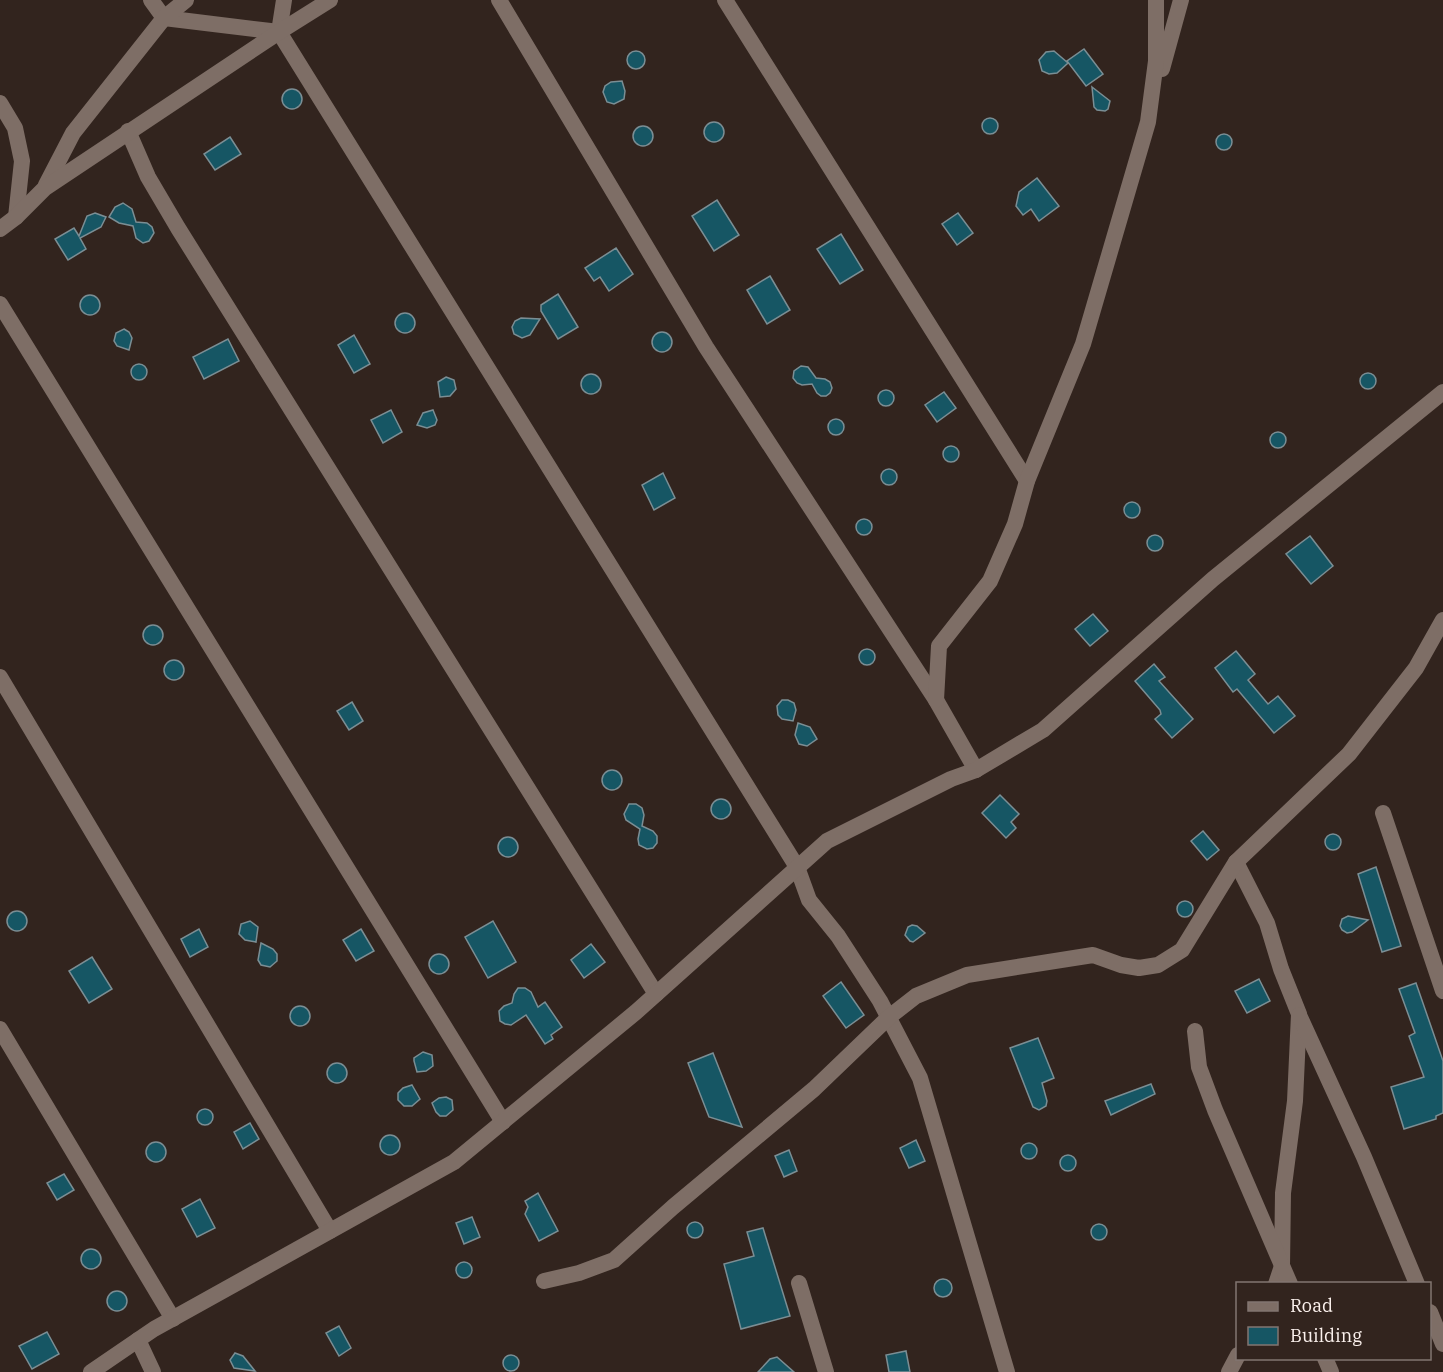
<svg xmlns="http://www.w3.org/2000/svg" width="1443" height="1372" viewBox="0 0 1443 1372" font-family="'IBM Plex Serif',serif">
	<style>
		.building { fill: #165664; stroke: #7b8e94; stroke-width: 1.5 }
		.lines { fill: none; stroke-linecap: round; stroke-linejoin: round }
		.minor { stroke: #7e6e66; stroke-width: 16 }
	</style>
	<rect width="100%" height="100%" fill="#32241e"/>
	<!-- building -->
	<g class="building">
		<polygon points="1084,49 1103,74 1086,86 1067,61"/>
		<polygon points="1054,51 1068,63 1057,73 1049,74 1042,71 1039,60 1046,52"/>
		<circle cx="636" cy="60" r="9"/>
		<polygon points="622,81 625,91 624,99 614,104 607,102 603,92 605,86 611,82"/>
		<polygon points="1092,87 1110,101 1108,109 1105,111 1097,110 1094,107"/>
		<circle cx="292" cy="99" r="10"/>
		<circle cx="990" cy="126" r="8"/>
		<circle cx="714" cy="132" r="10"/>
		<circle cx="643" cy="136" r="10"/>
		<circle cx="1224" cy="142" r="8"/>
		<polygon points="230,137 241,154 215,170 204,154"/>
		<polygon points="1037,178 1059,206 1039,221 1031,209 1023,215 1016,206 1019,192"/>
		<polygon points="717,200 739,235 714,251 692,216"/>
		<polygon points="123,203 132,209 136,222 147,223 152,227 154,233 149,241 143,243 136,238 133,226 119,223 109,217 115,207"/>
		<polygon points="95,213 106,217 101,227 80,238 86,249 68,260 55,239 74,228 79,236 87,216"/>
		<polygon points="958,213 973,233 957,245 942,224"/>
		<polygon points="841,234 863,270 840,284 817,249"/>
		<polygon points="616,248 633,274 609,291 600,277 594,281 585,268"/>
		<polygon points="770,276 790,310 767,324 747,290"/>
		<polygon points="558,294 578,327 558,339 541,311 541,305"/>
		<circle cx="90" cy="305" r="10"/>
		<circle cx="405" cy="323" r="10"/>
		<polygon points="521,318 540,319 530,335 522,338 514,334 512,327 515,321"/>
		<polygon points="124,329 129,332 132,338 129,350 117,346 114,341 116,333"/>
		<circle cx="662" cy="342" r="10"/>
		<polygon points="354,335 370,364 354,373 338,345"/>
		<polygon points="228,339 239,361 204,379 193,357"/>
		<circle cx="139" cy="372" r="8"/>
		<polygon points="801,366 808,367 816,378 825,379 830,382 832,388 830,393 826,396 821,396 817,393 812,384 802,385 797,383 793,378 794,371"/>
		<circle cx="1368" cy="381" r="8"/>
		<circle cx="591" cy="384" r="10"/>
		<polygon points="446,377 454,380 456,389 450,396 440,397 438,382"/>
		<circle cx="886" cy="398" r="8"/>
		<polygon points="944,392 956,408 937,422 925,405"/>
		<polygon points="391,410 402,432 383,443 371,420"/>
		<polygon points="433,410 437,420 435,425 427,428 417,425 423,413"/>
		<circle cx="836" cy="427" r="8"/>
		<circle cx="1278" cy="440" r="8"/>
		<circle cx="951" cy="454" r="8"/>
		<circle cx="889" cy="477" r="8"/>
		<polygon points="663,473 675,498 654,510 642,485"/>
		<circle cx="1132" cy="510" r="8"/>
		<circle cx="864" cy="527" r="8"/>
		<circle cx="1155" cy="543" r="8"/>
		<polygon points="1310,536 1333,566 1311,584 1286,554"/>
		<polygon points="1093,614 1108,631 1090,646 1075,629"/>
		<circle cx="153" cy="635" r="10"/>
		<circle cx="867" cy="657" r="8"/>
		<polygon points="1236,651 1255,674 1248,680 1268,704 1278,696 1295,716 1274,733 1237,689 1233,692 1215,668"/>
		<circle cx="174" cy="670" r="10"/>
		<polygon points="1154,664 1165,677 1159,681 1193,719 1172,738 1155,719 1161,714 1160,710 1135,681"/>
		<polygon points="782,700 788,700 794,703 796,710 793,721 782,719 778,715 777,706"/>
		<polygon points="352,702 363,721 349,730 337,711"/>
		<polygon points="798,723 810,727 817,739 807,746 799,744 795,735"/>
		<circle cx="612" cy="780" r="10"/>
		<polygon points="1000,795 1019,814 1011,822 1016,828 1006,838 982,813"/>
		<circle cx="721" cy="809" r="10"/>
		<polygon points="629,804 636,804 642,808 644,815 642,826 653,831 657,836 657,843 653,848 647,849 639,845 638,839 640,829 626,820 624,814"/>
		<polygon points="1203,831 1219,850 1207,860 1191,841"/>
		<circle cx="1333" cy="842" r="8"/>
		<circle cx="508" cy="847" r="10"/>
		<polygon points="1376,867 1401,946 1382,952 1358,874"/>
		<circle cx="1185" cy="909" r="8"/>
		<circle cx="17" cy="921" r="10"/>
		<polygon points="1348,916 1368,920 1352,932 1347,933 1342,930 1340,926 1342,919"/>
		<polygon points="250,921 258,927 256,942 245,940 239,934 241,924"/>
		<polygon points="493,921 516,962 488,978 465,937"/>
		<polygon points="912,925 917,926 925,933 913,942 910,941 905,935 908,927"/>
		<polygon points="199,929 208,947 190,957 181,939"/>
		<polygon points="361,929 374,951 356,961 343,940"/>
		<polygon points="261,943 273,949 277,954 277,961 270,967 261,965 258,960"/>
		<polygon points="591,944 605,962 584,978 571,960"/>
		<circle cx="439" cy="964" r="10"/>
		<polygon points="92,957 112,989 89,1003 69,971"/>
		<polygon points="1259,979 1270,1001 1247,1013 1235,991"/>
		<polygon points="841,982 864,1015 846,1028 823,996"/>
		<polygon points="1416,983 1443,1061 1443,1113 1436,1116 1436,1119 1404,1129 1391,1087 1424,1077 1409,1036 1415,1033 1399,989"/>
		<polygon points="518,988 525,988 531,992 538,1007 545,1002 562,1027 551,1035 553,1039 545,1044 526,1015 511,1025 505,1024 500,1021 499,1011 504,1006 512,1003 514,994"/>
		<circle cx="300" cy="1016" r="10"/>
		<polygon points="1038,1038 1054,1078 1042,1083 1047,1101 1046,1106 1039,1110 1033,1107 1010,1048"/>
		<polygon points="423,1052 432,1055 433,1066 426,1071 417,1072 414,1061 414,1058"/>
		<polygon points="713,1053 742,1127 709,1117 688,1063"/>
		<circle cx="337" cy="1073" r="10"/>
		<polygon points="1151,1084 1155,1094 1111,1115 1105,1101"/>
		<polygon points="412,1085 420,1099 412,1106 404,1106 398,1100 398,1093 403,1088"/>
		<polygon points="446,1097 452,1100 453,1110 446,1116 440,1116 436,1112 432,1103 439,1098"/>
		<circle cx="205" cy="1117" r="8"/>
		<polygon points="250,1123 259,1139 243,1149 234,1132"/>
		<circle cx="390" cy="1145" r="10"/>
		<polygon points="916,1140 925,1161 909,1168 900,1148"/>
		<circle cx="156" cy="1152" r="10"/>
		<circle cx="1029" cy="1151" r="8"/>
		<polygon points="789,1150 797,1171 784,1177 775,1156"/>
		<circle cx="1068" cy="1163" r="8"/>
		<polygon points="64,1174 74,1190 57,1200 47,1183"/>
		<polygon points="538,1193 558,1231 539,1241 525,1214 528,1207 525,1201"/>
		<polygon points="200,1199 215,1228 197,1237 182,1209"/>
		<polygon points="472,1217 480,1237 464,1244 456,1223"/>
		<circle cx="695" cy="1230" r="8"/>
		<circle cx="1099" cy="1232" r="8"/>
		<polygon points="763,1228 790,1316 741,1329 724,1264 754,1256 747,1232"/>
		<circle cx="91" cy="1259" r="10"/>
		<circle cx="464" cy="1270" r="8"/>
		<circle cx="943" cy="1288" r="9"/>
		<circle cx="117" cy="1301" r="10"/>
		<polygon points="339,1326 351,1348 339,1356 326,1333"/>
		<polygon points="47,1332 59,1354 32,1369 19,1346"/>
		<polygon points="906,1351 910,1372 889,1372 886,1355"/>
		<polygon points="235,1353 243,1356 255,1371 234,1368 230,1360"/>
		<circle cx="511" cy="1363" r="8"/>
		<polygon points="777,1357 794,1372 758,1372 770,1359"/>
	</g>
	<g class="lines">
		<!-- minor -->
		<g class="minor">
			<polyline points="151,0 164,18 279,32"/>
			<polyline points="284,0 279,32 797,867 809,900 838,936 880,1001 920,1078 1007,1372"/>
			<polyline points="499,0 706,347 936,700 976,770"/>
			<polyline points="725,0 1027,481"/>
			<polyline points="1162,69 1181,0"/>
			<polyline points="0,103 15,128 22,161 16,217"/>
			<polyline points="128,131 148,177 178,228 656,994"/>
			<polyline points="46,185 73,133 164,18 186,0"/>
			<polyline points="0,229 16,217 45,188 279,32 330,0"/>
			<polyline points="0,304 503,1122"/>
			<polyline points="0,677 330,1231"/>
			<polyline points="936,700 939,646 990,581 1015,524 1027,481 1083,344 1148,122 1156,61 1156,0"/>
			<polyline points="1383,813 1443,991"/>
			<polyline points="1236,862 1267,923 1281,969 1299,1014 1295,1101 1283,1193 1282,1266 1276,1284"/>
			<polyline points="1299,1015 1364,1157 1417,1284"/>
			<polyline points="0,1029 173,1319"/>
			<polyline points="1195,1031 1199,1067 1215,1110 1290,1284"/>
			<polyline points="544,1281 579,1273 614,1260 673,1207 814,1089 889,1017 916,996 967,975 1093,955 1121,965 1139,968 1158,965 1182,950 1236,862 1349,754 1416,668 1443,620"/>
			<polyline points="799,1283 826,1372"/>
			<polyline points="1430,1312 1443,1344"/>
			<polyline points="138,1340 153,1372"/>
			<polyline points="1325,1358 1331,1372"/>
			<polyline points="91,1372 154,1329 454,1162 636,1012 827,841 951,779 976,770 1043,730 1213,579 1443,392"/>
			<polyline points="1229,1372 1238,1355"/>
		</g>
	</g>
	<!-- legend -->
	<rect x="1236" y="1282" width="195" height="78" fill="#32241e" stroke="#827671" stroke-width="1.5"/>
	<rect x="1248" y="1302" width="30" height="9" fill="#7e6e66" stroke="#827671" stroke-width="1.5"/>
	<text x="1290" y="1312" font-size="18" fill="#fbf1ed">Road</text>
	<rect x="1248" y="1327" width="30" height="18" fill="#165664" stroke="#827671" stroke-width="1.5"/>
	<text x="1290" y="1342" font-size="18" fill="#fbf1ed">Building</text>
</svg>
